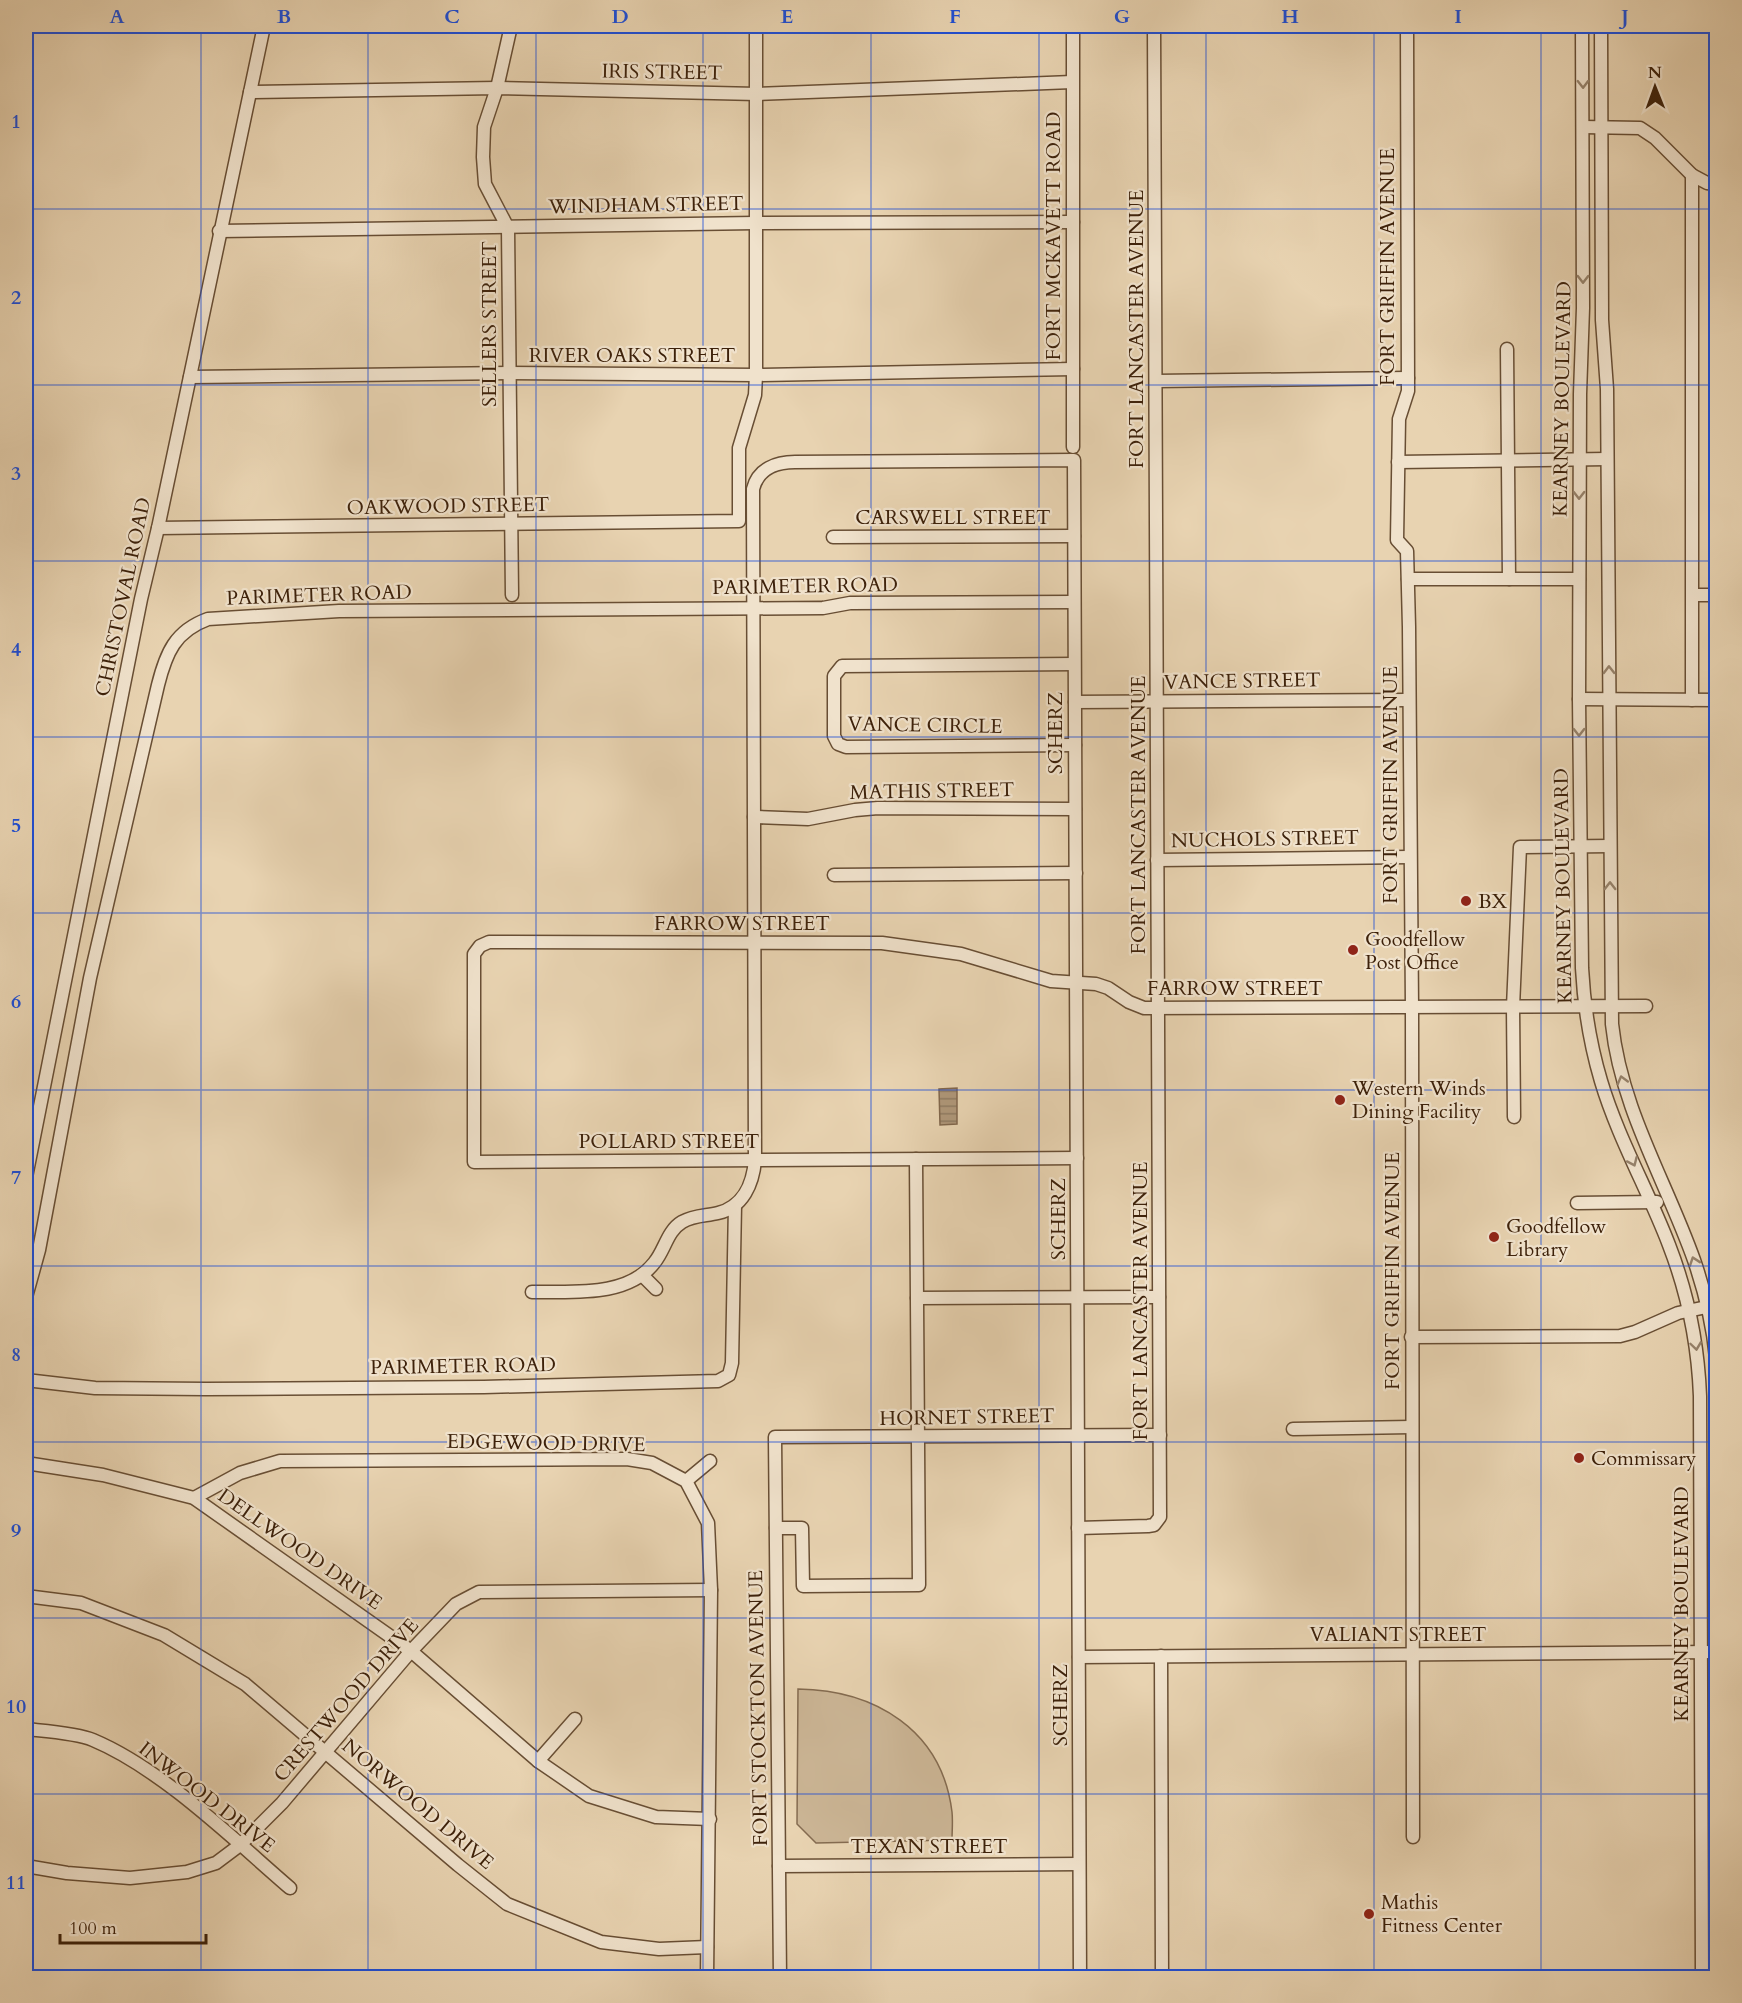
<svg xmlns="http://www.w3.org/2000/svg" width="1742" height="2003" viewBox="0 0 1742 2003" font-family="Cardo,serif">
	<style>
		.garden { fill: #cbb595; stroke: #846b50; stroke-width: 1.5 }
		.water { fill: url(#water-rules); stroke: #81674c; stroke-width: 1.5 }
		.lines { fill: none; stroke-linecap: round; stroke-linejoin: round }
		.minor-casing { stroke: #684e34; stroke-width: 15 }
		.minor { stroke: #f0e2cc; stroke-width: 12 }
		.oneway { stroke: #96826b }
		.grid { fill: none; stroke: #1d4ed8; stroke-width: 1.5; stroke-opacity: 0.55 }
		.poi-dot { fill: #8f2418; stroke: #f0e2cc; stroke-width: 2 }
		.labels { text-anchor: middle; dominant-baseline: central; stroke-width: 4.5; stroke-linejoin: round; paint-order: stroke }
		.street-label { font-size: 20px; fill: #3d210a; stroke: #f0e2cc }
		.poi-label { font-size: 20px; fill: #3d210a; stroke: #f0e2cc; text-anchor: start }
		.neatline { fill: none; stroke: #1d4ed8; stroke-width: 2 }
		.grid-label { font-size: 20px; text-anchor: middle; font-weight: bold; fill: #1d4ed8 }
	</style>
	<defs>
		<pattern id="water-rules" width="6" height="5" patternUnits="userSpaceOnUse" patternTransform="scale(1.5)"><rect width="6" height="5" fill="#ae9678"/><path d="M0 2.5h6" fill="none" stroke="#8f7a61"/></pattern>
	</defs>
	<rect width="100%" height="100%" fill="#e8d3b1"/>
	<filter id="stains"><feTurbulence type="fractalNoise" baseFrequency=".00333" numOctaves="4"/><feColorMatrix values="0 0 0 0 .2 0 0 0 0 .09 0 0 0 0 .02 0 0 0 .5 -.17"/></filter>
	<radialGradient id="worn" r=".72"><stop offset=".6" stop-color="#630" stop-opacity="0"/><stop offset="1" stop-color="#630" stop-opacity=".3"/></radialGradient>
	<!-- garden -->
	<path class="garden" d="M798,1689C875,1690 942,1730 952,1812C953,1821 952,1831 952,1840L816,1843L797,1824Z"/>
	<!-- water -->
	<polygon class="water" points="957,1088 957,1124 940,1125 939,1089"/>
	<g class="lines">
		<!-- minor casing -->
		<g class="minor-casing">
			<g id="minor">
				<polyline points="511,26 497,88 484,127 483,157 485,184 508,228 512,595"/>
				<polyline points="1407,26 1408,391 1399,419 1397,540 1407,551 1409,627 1412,1008 1413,1837"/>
				<path d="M1582,26L1583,308L1580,394L1579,699L1582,968C1584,1006 1590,1044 1601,1081C1618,1138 1648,1190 1669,1245C1688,1294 1698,1344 1700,1396L1702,1978"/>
				<path d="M1601,26L1602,320L1607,389L1612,1024C1621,1109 1666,1181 1694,1260C1705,1292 1713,1326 1716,1358"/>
				<polyline points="250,92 497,88 757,94 1072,82"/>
				<polyline points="1583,127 1640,128 1655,138 1692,175 1707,183 1716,184"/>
				<polyline points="1692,175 1692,700"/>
				<polyline points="219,231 755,223 1073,222"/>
				<polyline points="1507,349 1509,579"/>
				<polyline points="190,377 509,373 756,375 1073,369"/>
				<polyline points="1156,381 1408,378"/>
				<polyline points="1073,447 1073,26"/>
				<polyline points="1398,462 1607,459"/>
				<polyline points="158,528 739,521 739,448 755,395 756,375 756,26"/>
				<polyline points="833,537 1074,536"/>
				<polyline points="1408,579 1579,579"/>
				<polyline points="1693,595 1716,595"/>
				<polyline points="1074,664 842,666 834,676 834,736 838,744 846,747 1075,745"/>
				<polyline points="1579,699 1716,700"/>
				<polyline points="1075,702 1409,700"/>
				<polyline points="754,817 808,819 855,810 878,808 1075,809"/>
				<polyline points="1157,860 1409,857"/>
				<polyline points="834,875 1076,873"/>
				<polyline points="1514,1117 1513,1007 1520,847 1610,846"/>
				<polyline points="1077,1158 474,1162 474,954 480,946 489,942 882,943 961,954 1051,981 1096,984 1108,988 1129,1002 1144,1008 1646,1006"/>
				<polyline points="26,1177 141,599 158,528 264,26"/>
				<polyline points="1577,1203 1657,1202"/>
				<polyline points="642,1275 656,1289"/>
				<path d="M532,1292C571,1291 627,1298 654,1263C665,1250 667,1231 682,1222C694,1215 706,1216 718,1213C743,1207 753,1184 755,1160L753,489C758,469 776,462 795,462L1074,460L1080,1978"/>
				<path d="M26,1297L39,1250L90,978L158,685C166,653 175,631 208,619L339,611L823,608L850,603L1074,602"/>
				<polyline points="917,1298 1159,1297"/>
				<polyline points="1411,1337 1620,1336 1635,1332 1678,1313 1716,1305"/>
				<polyline points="26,1380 95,1388 206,1389 484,1387 718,1381 729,1375 732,1363 735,1205"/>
				<polyline points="1293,1429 1411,1427"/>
				<polyline points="26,1463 103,1475 194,1498 411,1651 538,1761 589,1796 656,1817 710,1819"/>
				<polyline points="686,1481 710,1461"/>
				<polyline points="194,1498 240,1473 280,1461 627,1459 652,1463 686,1481 708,1523 711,1590 707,1978"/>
				<polyline points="776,1528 802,1528 803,1586 919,1585 916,1159"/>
				<polyline points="1078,1528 1148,1526 1154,1525 1160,1517 1154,26"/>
				<polyline points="26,1596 81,1603 164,1635 245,1684 458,1865 507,1904 601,1942 659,1949 707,1947"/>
				<polyline points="1161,1656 1162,1978"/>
				<polyline points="1079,1657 1716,1652"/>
				<path d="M26,1729C44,1731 77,1733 93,1740C162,1769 233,1839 290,1888"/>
				<polyline points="538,1761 575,1719"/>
				<polyline points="26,1866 67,1873 130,1878 187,1872 216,1863 240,1845 282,1803 411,1651 456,1604 479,1592 711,1590"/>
				<polyline points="779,1866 1079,1864"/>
				<polyline points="780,1978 775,1437 1160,1435"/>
			</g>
		</g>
		<!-- minor -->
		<use href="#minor" class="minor"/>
	</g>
	<!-- one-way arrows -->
	<defs><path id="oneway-chevron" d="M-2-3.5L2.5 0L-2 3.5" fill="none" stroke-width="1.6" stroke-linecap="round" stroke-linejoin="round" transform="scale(1.5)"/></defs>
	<g class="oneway">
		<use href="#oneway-chevron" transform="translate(1583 84) rotate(89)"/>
		<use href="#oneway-chevron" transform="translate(1583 279) rotate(90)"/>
		<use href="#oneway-chevron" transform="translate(1579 495) rotate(90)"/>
		<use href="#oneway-chevron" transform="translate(1609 670) rotate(-91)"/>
		<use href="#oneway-chevron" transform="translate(1579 732) rotate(90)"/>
		<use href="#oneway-chevron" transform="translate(1610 886) rotate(-90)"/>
		<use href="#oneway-chevron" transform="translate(1622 1080) rotate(-105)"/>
		<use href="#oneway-chevron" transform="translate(1633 1162) rotate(66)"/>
		<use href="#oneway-chevron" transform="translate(1694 1261) rotate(-109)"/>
		<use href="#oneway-chevron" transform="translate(1696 1346) rotate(82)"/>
	</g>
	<!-- grid -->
	<path class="grid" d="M201,26V1978M368,26V1978M536,26V1978M703,26V1978M871,26V1978M1039,26V1978M1206,26V1978M1374,26V1978M1541,26V1978M26,209H1716M26,385H1716M26,561H1716M26,737H1716M26,913H1716M26,1090H1716M26,1266H1716M26,1442H1716M26,1618H1716M26,1794H1716"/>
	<!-- markers -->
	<g class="poi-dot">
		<circle cx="1466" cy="901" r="6"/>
		<circle cx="1353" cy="950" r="6"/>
		<circle cx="1340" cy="1100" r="6"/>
		<circle cx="1494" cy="1237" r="6"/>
		<circle cx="1579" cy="1458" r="6"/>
		<circle cx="1369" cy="1914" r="6"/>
	</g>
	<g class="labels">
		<!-- street labels -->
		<g class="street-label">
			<text transform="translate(662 72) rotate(1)">IRIS STREET</text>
			<text transform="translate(646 205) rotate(-1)">WINDHAM STREET</text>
			<text transform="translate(1053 236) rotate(-90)">FORT MCKAVETT ROAD</text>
			<text transform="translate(1387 267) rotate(-90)">FORT GRIFFIN AVENUE</text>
			<text transform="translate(489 324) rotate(-90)">SELLERS STREET</text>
			<text transform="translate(1136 329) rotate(-90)">FORT LANCASTER AVENUE</text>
			<text x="632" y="355">RIVER OAKS STREET</text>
			<text transform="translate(1562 399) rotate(-89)">KEARNEY BOULEVARD</text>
			<text transform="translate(448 506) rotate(-1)">OAKWOOD STREET</text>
			<text x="953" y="517">CARSWELL STREET</text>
			<text transform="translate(805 586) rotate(-1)">PARIMETER ROAD</text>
			<text transform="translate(319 595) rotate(-2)">PARIMETER ROAD</text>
			<text transform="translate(123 597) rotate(-78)">CHRISTOVAL ROAD</text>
			<text transform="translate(1242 681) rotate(-1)">VANCE STREET</text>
			<text transform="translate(925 725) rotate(1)">VANCE CIRCLE</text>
			<text transform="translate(1055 733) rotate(-90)">SCHERZ</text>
			<text transform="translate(1390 785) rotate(-90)">FORT GRIFFIN AVENUE</text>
			<text transform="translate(932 791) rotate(-1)">MATHIS STREET</text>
			<text transform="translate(1138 815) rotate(-90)">FORT LANCASTER AVENUE</text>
			<text transform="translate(1265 839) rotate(-1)">NUCHOLS STREET</text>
			<text transform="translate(1563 886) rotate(-91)">KEARNEY BOULEVARD</text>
			<text x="742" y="923">FARROW STREET</text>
			<text x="1235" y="988">FARROW STREET</text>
			<text x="669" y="1141">POLLARD STREET</text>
			<text transform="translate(1058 1219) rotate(-90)">SCHERZ</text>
			<text transform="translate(1392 1271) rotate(-90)">FORT GRIFFIN AVENUE</text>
			<text transform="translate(1140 1301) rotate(-90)">FORT LANCASTER AVENUE</text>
			<text transform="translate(463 1366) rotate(-1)">PARIMETER ROAD</text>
			<text transform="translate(967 1417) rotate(-1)">HORNET STREET</text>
			<text transform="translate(546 1443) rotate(1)">EDGEWOOD DRIVE</text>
			<text transform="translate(300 1549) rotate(35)">DELLWOOD DRIVE</text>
			<text transform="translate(1681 1604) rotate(-90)">KEARNEY BOULEVARD</text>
			<text x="1398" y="1634">VALIANT STREET</text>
			<text transform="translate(346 1700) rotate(-49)">CRESTWOOD DRIVE</text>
			<text transform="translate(1060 1705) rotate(-90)">SCHERZ</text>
			<text transform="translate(758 1708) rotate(-91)">FORT STOCKTON AVENUE</text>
			<text transform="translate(207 1797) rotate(38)">INWOOD DRIVE</text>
			<text transform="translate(418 1804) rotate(40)">NORWOOD DRIVE</text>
			<text x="929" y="1846">TEXAN STREET</text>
		</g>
		<!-- poi labels -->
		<g class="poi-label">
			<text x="1478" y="901">BX</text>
			<text x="1365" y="939">Goodfellow<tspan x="1365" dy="23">Post Office</tspan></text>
			<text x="1352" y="1088">Western Winds<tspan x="1352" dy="23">Dining Facility</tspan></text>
			<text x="1506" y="1226">Goodfellow<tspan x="1506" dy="23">Library</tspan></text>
			<text x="1591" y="1458">Commissary</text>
			<text x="1381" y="1902">Mathis<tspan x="1381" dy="23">Fitness Center</tspan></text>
		</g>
	</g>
	<!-- margin -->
	<rect width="1742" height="2003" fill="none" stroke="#e8d3b1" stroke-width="66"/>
	<!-- north arrow -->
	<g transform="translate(1655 87) rotate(359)" stroke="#f0e2cc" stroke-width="4.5" paint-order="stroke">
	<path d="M0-4.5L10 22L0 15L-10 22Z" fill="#3d210a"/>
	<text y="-9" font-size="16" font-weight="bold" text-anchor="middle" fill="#3d210a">N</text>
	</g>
	<!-- scale -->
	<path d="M60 1934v9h146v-9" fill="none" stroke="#3d210a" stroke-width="3"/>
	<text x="69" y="1934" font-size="18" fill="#3d210a" stroke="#f0e2cc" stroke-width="4.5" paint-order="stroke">100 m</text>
	<rect x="33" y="33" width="1676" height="1937" class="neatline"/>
	<g class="grid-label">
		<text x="117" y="23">A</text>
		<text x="284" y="23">B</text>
		<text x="452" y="23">C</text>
		<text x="620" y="23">D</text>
		<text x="787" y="23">E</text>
		<text x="955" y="23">F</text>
		<text x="1122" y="23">G</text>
		<text x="1290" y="23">H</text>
		<text x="1458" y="23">I</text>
		<text x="1625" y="23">J</text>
		<text x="16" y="128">1</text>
		<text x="16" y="304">2</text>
		<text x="16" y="480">3</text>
		<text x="16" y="656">4</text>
		<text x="16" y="832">5</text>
		<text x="16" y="1008">6</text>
		<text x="16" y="1184">7</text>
		<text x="16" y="1361">8</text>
		<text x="16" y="1537">9</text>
		<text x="16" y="1713">10</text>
		<text x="16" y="1889">11</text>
	</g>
	<rect width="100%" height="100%" filter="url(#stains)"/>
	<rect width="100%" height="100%" fill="url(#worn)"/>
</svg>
